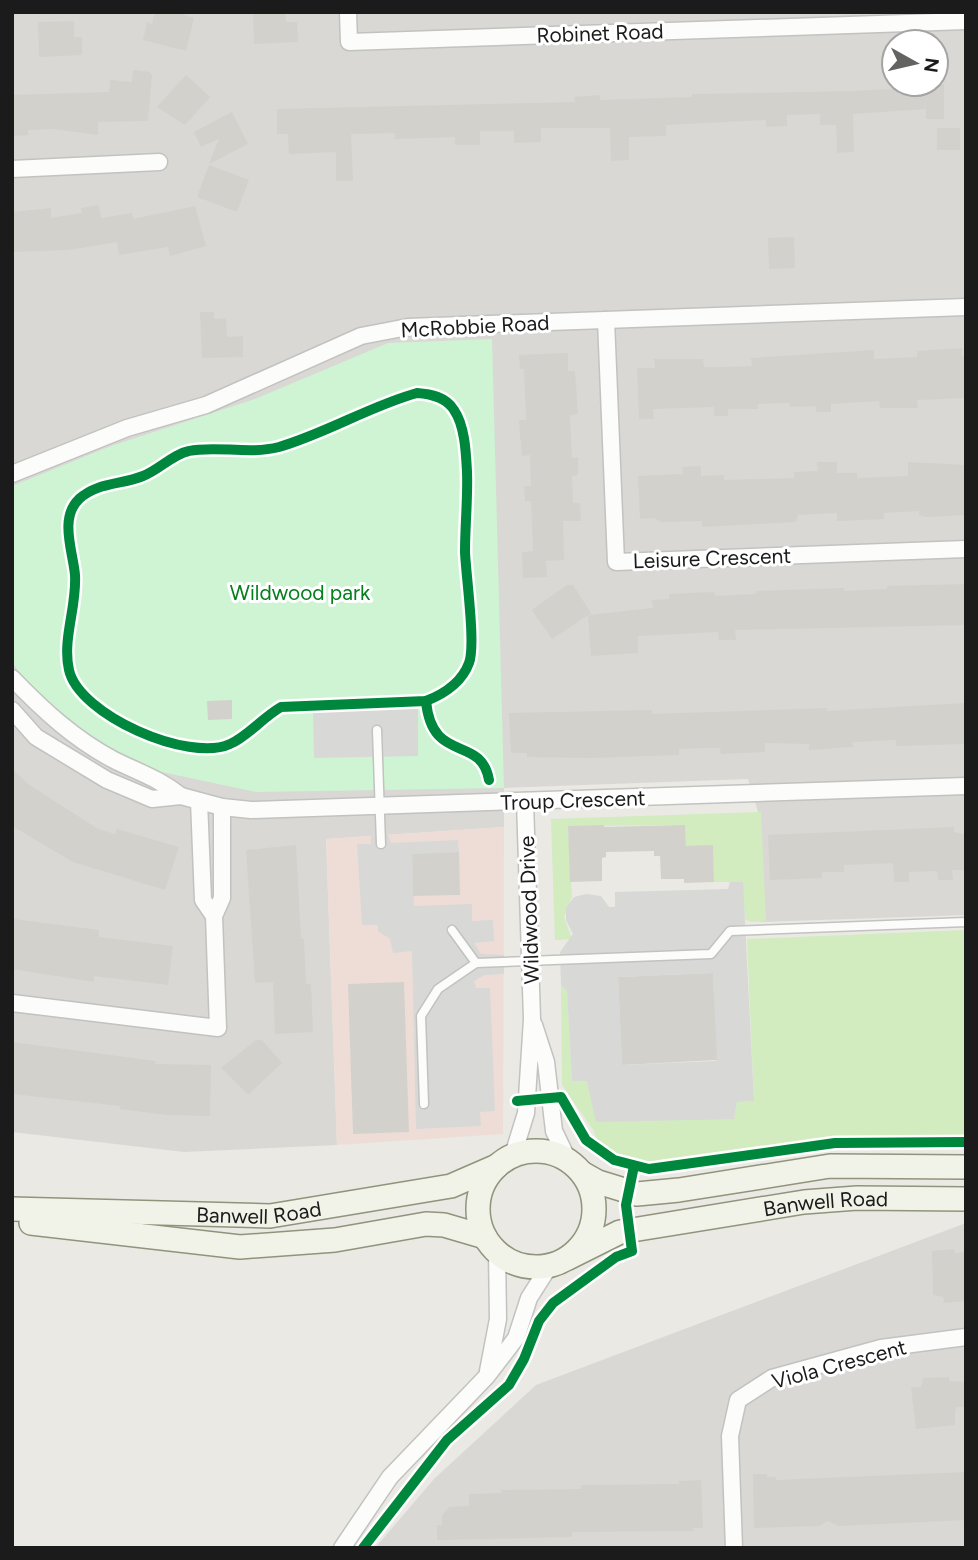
<svg xmlns="http://www.w3.org/2000/svg" width="978" height="1560" viewBox="0 0 978 1560" font-family="Figtree,sans-serif">
	<style>
		.residential { fill: #d9d8d5; fill-rule: evenodd }
		.commercial { fill: #eeddd7 }
		.grass { fill: #d2ebbf }
		.park { fill: #cef4d3 }
		.parking { fill: #d8d8d6; fill-rule: evenodd }
		.building { fill: #d3d1cc }
		.lines { fill: none; stroke-linecap: round; stroke-linejoin: round }
		.lane-casing { stroke: #c2c2c0; stroke-width: 11 }
		.street-casing { stroke: #c2c2c0; stroke-width: 19 }
		.secondary-casing { stroke: #90947c; stroke-width: 26 }
		.lane { stroke: #fcfcfb; stroke-width: 8 }
		.street { stroke: #fcfcfb; stroke-width: 16 }
		.secondary { stroke: #f1f3e8; stroke-width: 23 }
		.cycleway-casing { stroke: #fff; stroke-width: 15 }
		.cycleway { stroke: #00873e; stroke-width: 10 }
		.labels { text-anchor: middle; dominant-baseline: central; stroke-width: 6; stroke-linejoin: round; paint-order: stroke }
		.street-label { font-size: 21px; fill: #1b1b1b; stroke: #fff }
		.park-label { font-size: 21px; fill: #03801c; stroke: #fff }
	</style>
	<rect width="100%" height="100%" fill="#eae9e4"/>
	<!-- residential -->
	<g class="residential">
		<path d="M12,12H966V915L761,922L760,818L748,779L504,788V827L326,839L337,1145L184,1152L12,1132ZM894,42H936V84H894Z"/>
		<polygon points="966,1223 966,1548 375,1548 434,1479 536,1385"/>
	</g>
	<!-- commercial -->
	<polygon class="commercial" points="504,827 503,1134 337,1145 326,839"/>
	<!-- grass -->
	<g class="grass">
		<polygon points="761,812 766,921 751,922 745,919 742,882 714,882 713,846 686,846 685,825 568,826 572,897 564,917 572,939 555,940 551,819"/>
		<polygon points="966,930 966,1136 845,1136 663,1163 625,1159 597,1140 594,1131 562,1085 561,985 567,991 572,1080 587,1081 734,1119 737,1102 754,1101 747,939"/>
	</g>
	<!-- park -->
	<polygon class="park" points="492,339 504,788 256,792 143,768 45,708 12,662 12,486 111,446 255,399 388,343"/>
	<!-- parking -->
	<g class="parking">
		<polygon points="418,707 418,756 314,758 313,709"/>
		<polygon points="388,835 391,843 458,840 459,852 412,854 414,906 472,904 472,921 493,920 494,941 474,943 481,954 504,955 504,974 485,975 474,981 476,988 490,988 495,1111 480,1112 481,1126 416,1129 412,951 393,953 390,939 378,931 378,925 362,925 357,844 371,844 371,836"/>
		<path d="M730,882H743L754,1101L737,1102L734,1119L596,1122L587,1081H572L567,991L561,985L560,952L573,934L566,920V908L574,897L586,894L601,896L609,907H615V892L728,889ZM713,973L716,1061L622,1065L618,977Z"/>
	</g>
	<!-- building -->
	<g class="building">
		<polygon points="155,12 175,12 194,18 186,51 143,40 147,22 152,24"/>
		<polygon points="253,12 285,12 286,22 297,22 298,42 254,44"/>
		<polygon points="74,21 74,37 82,37 82,55 39,57 38,22"/>
		<polygon points="133,70 150,72 152,75 148,121 98,122 98,135 53,129 28,130 28,135 12,136 12,95 109,92 110,80 132,82"/>
		<polygon points="186,75 210,97 185,125 157,107"/>
		<polygon points="929,84 944,84 944,119 926,119 926,109 853,114 854,152 837,153 836,125 820,125 820,114 787,115 787,126 766,127 766,120 666,125 666,136 629,137 629,160 611,161 610,128 541,128 541,142 514,143 514,131 480,131 480,145 455,145 455,137 395,139 395,133 351,134 353,181 336,181 336,152 289,154 288,134 277,134 277,109 575,102 574,97 600,95 600,100 692,97 692,94 856,91 929,87"/>
		<polygon points="232,112 248,144 209,164 219,139 201,147 194,132"/>
		<rect x="937" y="128" width="23" height="22"/>
		<polygon points="209,165 249,180 237,212 197,197"/>
		<polygon points="99,205 101,218 132,213 133,219 195,206 206,246 170,256 168,247 119,255 117,242 68,250 12,252 12,212 51,208 51,218 82,213 81,208"/>
		<polygon points="794,237 795,268 769,269 768,238"/>
		<polygon points="200,312 214,312 214,319 226,318 227,337 243,336 243,357 202,358"/>
		<polygon points="962,348 962,356 966,356 966,398 917,400 918,408 880,408 879,401 831,404 831,412 816,412 816,406 790,407 789,403 758,404 758,409 728,409 728,416 714,416 714,407 653,409 654,419 639,419 637,368 655,368 654,359 703,359 704,367 724,367 752,366 751,358 874,350 874,359 917,357 917,351"/>
		<polygon points="568,353 568,371 575,371 578,414 570,415 572,458 578,457 578,475 572,476 573,503 580,503 581,521 563,521 564,560 546,561 547,577 523,578 522,552 533,551 531,501 525,501 524,486 531,486 530,455 522,456 520,435 519,420 526,420 524,369 520,369 519,355"/>
		<polygon points="817,462 837,462 837,473 857,473 857,478 908,476 908,462 966,465 966,515 926,517 919,515 919,511 884,513 884,519 837,521 837,513 798,515 796,522 702,527 702,521 661,522 655,518 640,519 638,476 683,474 682,467 701,466 701,476 724,475 724,480 794,478 794,472 818,471"/>
		<polygon points="966,584 966,625 735,630 736,640 719,640 718,632 638,636 638,653 591,656 588,615 653,608 652,600 669,599 669,594 714,592 715,596 756,594 756,591 844,588 844,591 887,589 887,586"/>
		<polygon points="567,585 573,585 591,613 552,639 532,610"/>
		<polygon points="232,700 232,719 208,720 207,701"/>
		<polygon points="966,703 966,744 896,746 896,740 852,742 853,747 809,750 809,744 765,743 765,752 721,754 720,748 706,748 679,749 679,755 591,758 527,757 527,753 511,753 509,713 652,710 652,714 827,708 827,711"/>
		<polygon points="12,769 28,784 98,829 115,834 117,829 179,847 165,890 73,862 12,826"/>
		<polygon points="604,825 604,827 685,825 686,846 713,845 714,882 684,883 684,879 661,879 660,856 654,856 654,851 606,852 606,857 602,858 602,881 570,882 568,826"/>
		<polygon points="954,827 954,832 966,835 966,870 952,870 953,880 938,880 937,871 909,872 909,882 894,882 893,863 844,865 844,872 822,872 822,878 770,880 768,835"/>
		<polygon points="296,845 301,939 304,939 306,984 311,984 313,1032 275,1034 273,982 255,983 246,850"/>
		<polygon points="459,852 460,895 413,896 412,854"/>
		<polygon points="14,919 99,930 99,937 173,946 168,985 94,976 94,982 12,969"/>
		<polygon points="713,973 717,1060 622,1065 618,977"/>
		<polygon points="404,982 409,1132 353,1134 348,984"/>
		<polygon points="256,1040 262,1040 282,1063 248,1095 221,1068"/>
		<polygon points="12,1042 156,1061 155,1064 211,1065 210,1116 167,1115 120,1109 120,1106 12,1094"/>
		<polygon points="954,1249 955,1253 966,1252 966,1301 944,1303 943,1297 933,1295 932,1251"/>
		<polygon points="949,1377 949,1381 966,1382 966,1407 957,1407 955,1411 955,1425 916,1429 911,1387 921,1387 923,1378"/>
		<polygon points="966,1472 966,1520 838,1526 828,1521 819,1526 754,1528 753,1474 767,1474 767,1477 776,1477 776,1480"/>
		<polygon points="701,1480 703,1528 693,1528 693,1531 572,1532 572,1537 437,1540 437,1525 442,1525 442,1516 449,1507 469,1506 469,1494 502,1493 501,1490 581,1489 581,1485 679,1484 679,1481"/>
	</g>
	<g class="lines">
		<!-- lane casing -->
		<g class="lane-casing">
			<g id="lane">
				<polyline points="377,730 381,844"/>
				<polyline points="452,930 476,963"/>
				<polyline points="424,1104 421,1016 438,989 476,963 711,954 730,931 966,922"/>
			</g>
		</g>
		<!-- street casing -->
		<g class="street-casing">
			<g id="street">
				<polyline points="348,12 349,42 966,21"/>
				<polyline points="12,169 159,162"/>
				<polyline points="606,320 616,562 966,549"/>
				<polyline points="12,474 127,428 206,405 361,336 408,327 966,307"/>
				<path d="M12,678C43,710 74,739 114,760C138,772 160,779 181,796"/>
				<polyline points="12,710 36,737 107,780 152,799 181,796 222,807 251,810 966,786"/>
				<polyline points="199,801 203,900 214,916"/>
				<polyline points="12,1003 218,1028 214,916 222,898 222,807"/>
				<polyline points="534,1025 546,1062 554,1131 568,1160"/>
				<polyline points="513,1155 526,1113 532,1019 525,801"/>
				<polyline points="488,1371 498,1319 497,1252"/>
				<polyline points="342,1548 390,1477 487,1376 516,1338 529,1298 550,1265"/>
				<polyline points="734,1548 730,1436 738,1400 772,1378 881,1348 966,1337"/>
			</g>
		</g>
		<!-- secondary casing -->
		<g class="secondary-casing">
			<g id="secondary">
				<circle cx="536" cy="1209" r="58"/>
				<polyline points="582,1173 598,1182 637,1194 679,1190 830,1166 966,1167"/>
				<path id="s1" d="M12,1209L270,1216L451,1186L497,1166"/>
				<polyline points="31,1223 240,1247 335,1240 426,1224 444,1225 485,1237"/>
				<path id="s2" d="M568,1258L620,1232L804,1202L857,1198L966,1199"/>
			</g>
		</g>
		<!-- lane -->
		<use href="#lane" class="lane"/>
		<!-- street -->
		<use href="#street" class="street"/>
		<!-- secondary -->
		<use href="#secondary" class="secondary"/>
		<!-- cycleway casing -->
		<g class="cycleway-casing">
			<g id="cycleway">
				<path d="M417,393C431,394 446,397 454,410C465,426 466,453 467,472C468,498 465,525 465,552C466,576 476,645 469,663C462,682 444,694 426,701L281,707C262,718 247,737 230,744C189,763 79,715 69,670C62,639 77,607 75,575C73,552 59,518 79,499C98,482 121,485 143,476C159,470 173,454 189,451C215,445 249,455 279,447C327,433 370,406 417,393Z"/>
				<path d="M426,701C432,765 481,734 489,780"/>
				<polyline points="517,1101 561,1097 586,1140 614,1160 649,1169 835,1143 966,1142"/>
				<polyline points="363,1548 447,1440 509,1385 524,1359 539,1321 553,1303 616,1257 632,1251 626,1205 634,1166"/>
			</g>
		</g>
		<!-- cycleway -->
		<use href="#cycleway" class="cycleway"/>
	</g>
	<g class="labels">
		<!-- street labels -->
		<g class="street-label">
			<text transform="translate(600 33) rotate(-2)">Robinet Road</text>
			<text transform="translate(475 326) rotate(-3)">McRobbie Road</text>
			<text transform="translate(712 558) rotate(-2)">Leisure Crescent</text>
			<text transform="translate(573 800) rotate(-2)">Troup Crescent</text>
			<text transform="translate(529 910) rotate(-92)">Wildwood Drive</text>
			<text stroke="none"><textPath href="#s2" startOffset="266">Banwell Road</textPath></text>
			<text stroke="none"><textPath href="#s1" startOffset="247">Banwell Road</textPath></text>
			<text transform="translate(839 1364) rotate(-15)">Viola Crescent</text>
		</g>
		<!-- park labels -->
		<g class="park-label">
			<text x="300" y="592">Wildwood park</text>
		</g>
	</g>
	<!-- border -->
	<rect width="978" height="1560" fill="none" stroke="#1b1b1b" stroke-width="28"/>
	<!-- north arrow -->
	<g transform="translate(915 63) rotate(98)"><circle r="33" fill="#ffffff" stroke="#a4a4a4" stroke-width="2"/>
	<path d="M0-5L12 26L0 18L-12 26Z" fill="#636361"/>
	<text y="-10" font-size="19" font-weight="bold" text-anchor="middle" fill="#1b1b1b">N</text>
	</g>
</svg>
